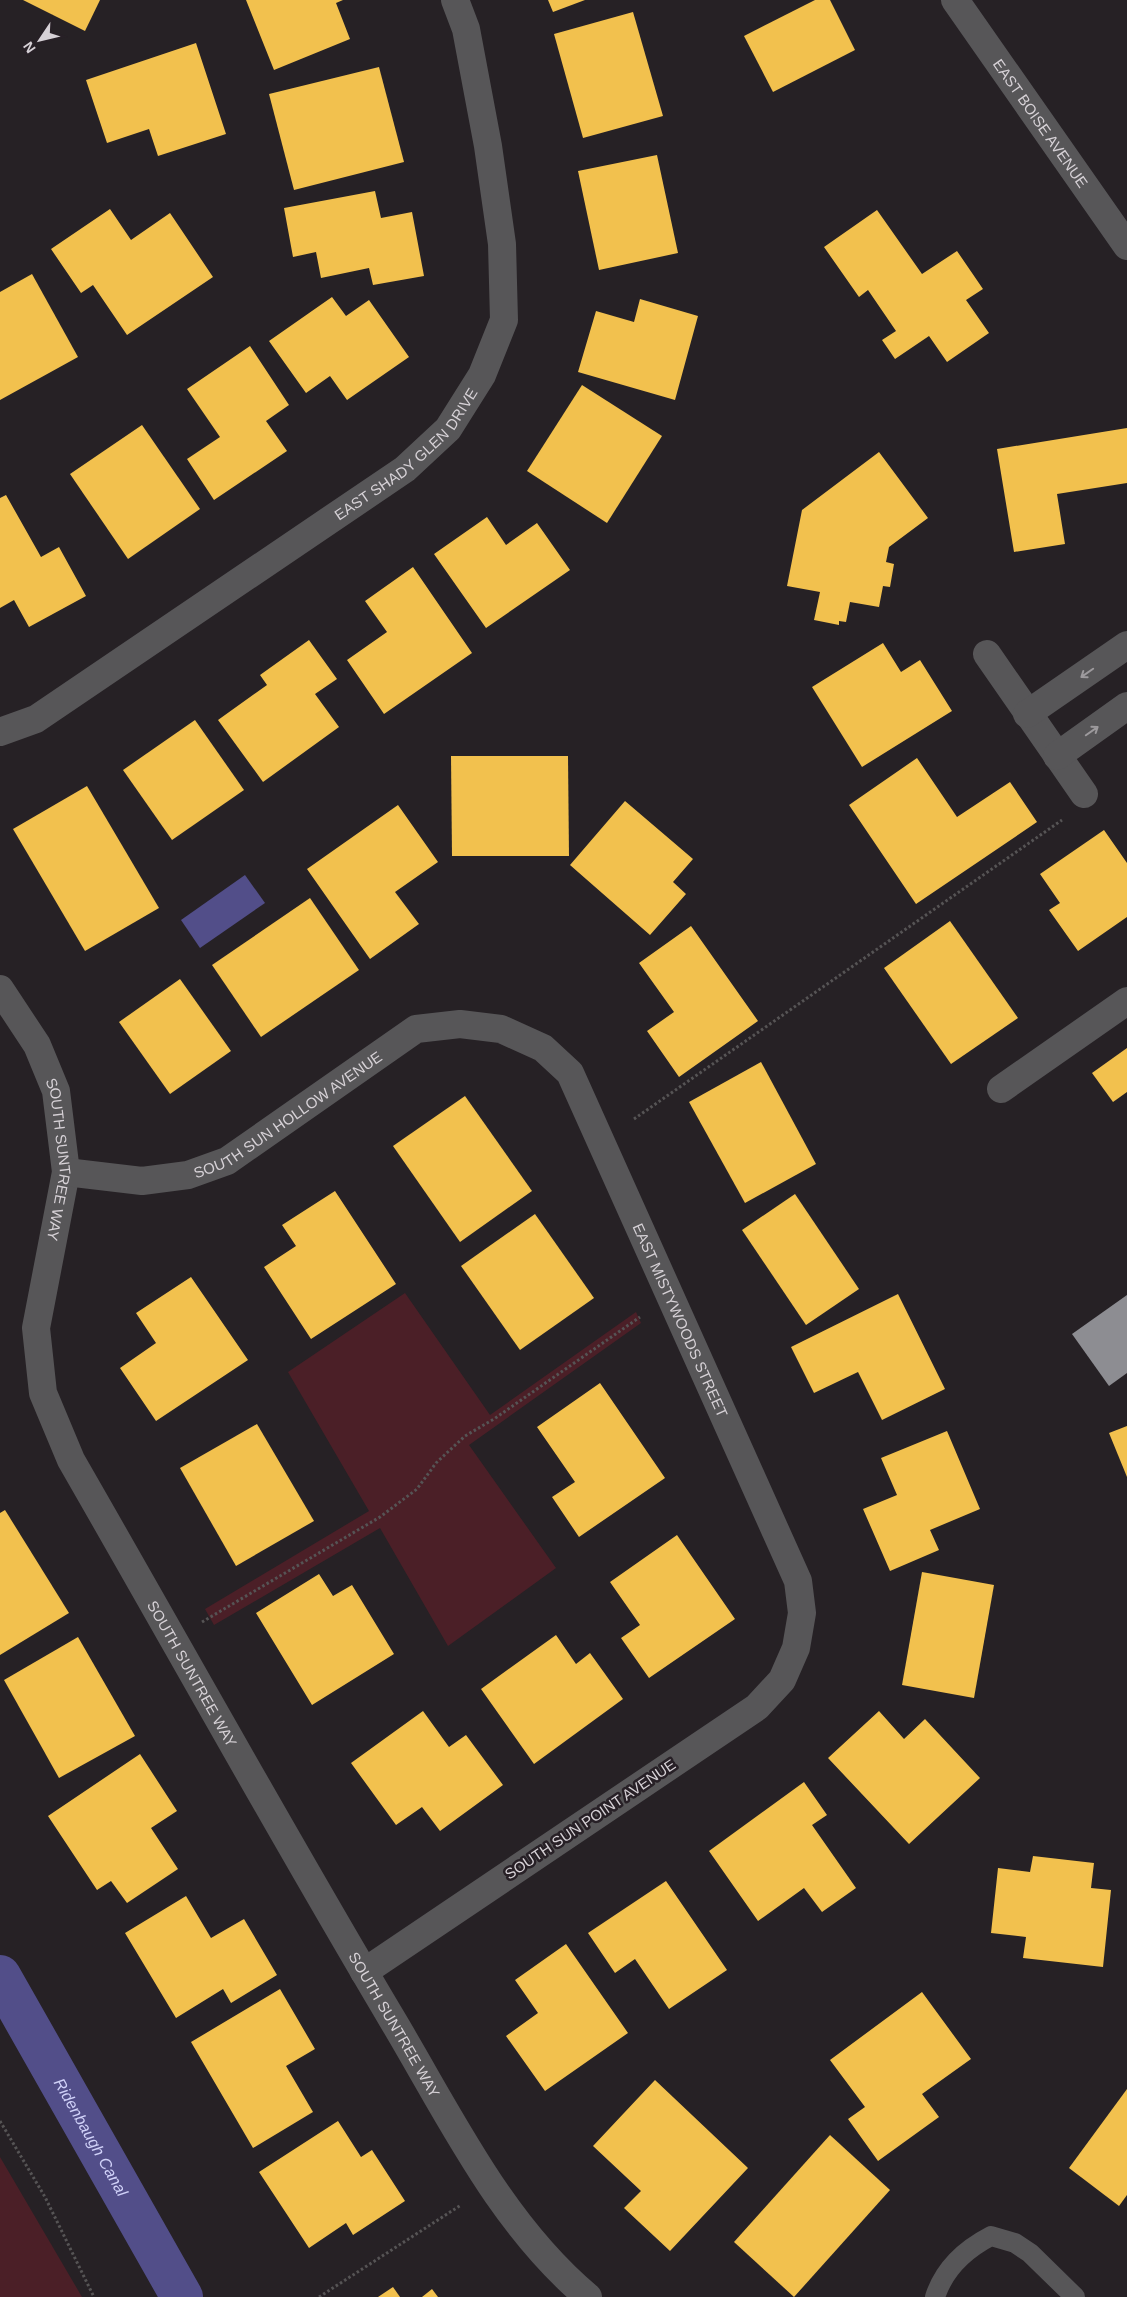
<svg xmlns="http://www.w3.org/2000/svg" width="1127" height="2297" viewBox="0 0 1127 2297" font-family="Arial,sans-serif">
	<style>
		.green { fill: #4b1f27 }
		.water { fill: #524e89 }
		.homes { fill: #f2c14e }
		.industry { fill: #8d8d92 }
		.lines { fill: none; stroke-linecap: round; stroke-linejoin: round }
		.canal { stroke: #524e89; stroke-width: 42 }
		.path { stroke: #565455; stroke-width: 3; stroke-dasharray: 2.5 2.5; stroke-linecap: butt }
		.service { stroke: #575658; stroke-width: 20 }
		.minor { stroke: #575658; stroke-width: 28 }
		.tertiary { stroke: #575658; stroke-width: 28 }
		.oneway { stroke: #9d9a9d }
		.labels { text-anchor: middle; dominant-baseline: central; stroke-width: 5; stroke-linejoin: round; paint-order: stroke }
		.street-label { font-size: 15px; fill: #d6d1d6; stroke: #272026 }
		.water-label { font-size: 16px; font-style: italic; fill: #d0d1f8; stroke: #272026 }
	</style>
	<rect width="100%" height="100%" fill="#262125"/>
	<!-- green -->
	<g class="green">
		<polygon points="405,1293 490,1415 636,1312 641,1323 469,1445 556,1568 448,1646 380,1528 214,1625 205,1609 369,1511 288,1372"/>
		<polygon points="0,2157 82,2297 0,2297"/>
	</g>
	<!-- water -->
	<polygon class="water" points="245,875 265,903 200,948 181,920"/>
	<!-- homes -->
	<g class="homes">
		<polygon points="23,0 100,0 85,31"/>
		<polygon points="246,0 343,0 336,3 350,39 274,70"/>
		<polygon points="548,0 585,0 553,12"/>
		<polygon points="815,0 830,0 855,50 773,92 744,36"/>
		<polygon points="633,12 663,116 583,138 554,34"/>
		<polygon points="196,43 226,134 158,156 149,129 107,143 86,80"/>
		<polygon points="379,67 404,162 294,190 269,94"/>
		<polygon points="657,155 678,253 599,270 578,171"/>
		<polygon points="375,191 381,218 412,212 424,276 373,285 369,268 321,278 316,252 293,257 284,208"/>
		<polygon points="110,209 131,240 170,213 213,277 127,335 93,285 81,293 51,249"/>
		<polygon points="877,210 922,274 957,251 983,289 966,300 989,333 947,362 929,336 895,359 882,340 896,331 868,290 859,297 824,247"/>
		<polygon points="32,274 78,357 0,400 0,292"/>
		<polygon points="332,297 346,316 369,300 409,357 347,400 330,376 306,393 269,341"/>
		<polygon points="640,299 698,316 675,400 578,372 596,311 634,322"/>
		<polygon points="250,346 289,405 266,421 287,451 214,500 187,459 220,437 187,389"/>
		<polygon points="582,385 662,436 607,523 527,471"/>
		<polygon points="142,425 200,509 128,559 70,474"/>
		<polygon points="1127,428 1127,483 1057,494 1065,544 1014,552 997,449"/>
		<polygon points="879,452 928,518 889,547 886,562 894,564 890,587 883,586 879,607 850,602 846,622 839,621 839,625 814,620 820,592 787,586 802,510"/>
		<polygon points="6,495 41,557 59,547 86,596 29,627 14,600 0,608 0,498"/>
		<polygon points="487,517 506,545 537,523 570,570 486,628 434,554"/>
		<polygon points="413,567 472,653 384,714 347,660 387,632 365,601"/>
		<polygon points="309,640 337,679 315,694 339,727 263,782 218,720 267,685 260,675"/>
		<polygon points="883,643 901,672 920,660 952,711 862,767 812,687"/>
		<polygon points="195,720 244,790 172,840 123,770"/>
		<polygon points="451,756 568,756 569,856 452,856"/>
		<polygon points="917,758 957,817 1010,782 1037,822 916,904 849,805"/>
		<polygon points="87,786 159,908 85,951 13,829"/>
		<polygon points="625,801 693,859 673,882 686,894 650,935 570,865"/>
		<polygon points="398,805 438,862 395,892 419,924 370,959 307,869"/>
		<polygon points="1104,830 1127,863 1127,917 1078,951 1049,910 1060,903 1040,874"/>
		<polygon points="310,898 359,970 261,1037 212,965"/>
		<polygon points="950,921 1018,1018 951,1064 884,968"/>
		<polygon points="691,926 758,1021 679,1077 647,1031 674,1012 639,963"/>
		<polygon points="180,979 231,1051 170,1094 119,1022"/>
		<polygon points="1127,1048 1127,1092 1113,1102 1092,1073"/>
		<polygon points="761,1062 816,1164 745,1203 689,1102"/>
		<polygon points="465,1096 532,1191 460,1242 393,1146"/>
		<polygon points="335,1191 396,1284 311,1339 264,1267 296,1246 282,1225"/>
		<polygon points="795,1194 859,1289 806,1325 742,1230"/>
		<polygon points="535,1214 594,1298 520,1350 461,1266"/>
		<polygon points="191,1277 248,1360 156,1421 120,1368 156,1343 136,1313"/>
		<polygon points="898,1294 945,1389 882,1420 858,1372 814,1393 791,1347"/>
		<polygon points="600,1383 665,1478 579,1537 552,1497 575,1482 537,1427"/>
		<polygon points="257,1424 314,1521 236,1566 180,1468"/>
		<polygon points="1127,1426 1127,1477 1109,1433"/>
		<polygon points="947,1431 980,1509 930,1530 939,1550 890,1571 863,1509 897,1495 881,1458"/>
		<polygon points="5,1510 69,1613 0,1655 0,1513"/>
		<polygon points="677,1535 735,1619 649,1678 621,1638 640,1625 610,1582"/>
		<polygon points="922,1572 994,1585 974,1698 902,1685"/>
		<polygon points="319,1574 333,1596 352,1585 394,1654 312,1705 256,1613"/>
		<polygon points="556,1635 576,1664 590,1653 623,1699 534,1764 481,1689"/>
		<polygon points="78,1637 135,1736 59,1778 4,1680"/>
		<polygon points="423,1711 449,1747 466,1735 503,1785 440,1831 422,1807 396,1825 351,1763"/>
		<polygon points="879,1711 904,1739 925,1719 980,1778 909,1844 828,1758"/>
		<polygon points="140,1754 177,1811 151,1828 178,1869 127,1903 111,1881 97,1890 48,1816"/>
		<polygon points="804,1782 827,1815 812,1825 856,1888 822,1912 804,1888 758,1921 709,1851"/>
		<polygon points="1033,1856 1094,1863 1091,1888 1111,1890 1103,1967 1023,1958 1026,1937 991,1933 998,1868 1030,1872"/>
		<polygon points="666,1881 727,1970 669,2009 635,1959 615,1973 588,1933"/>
		<polygon points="186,1896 211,1938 244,1919 277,1975 231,2003 223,1989 176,2018 125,1933"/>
		<polygon points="566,1944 628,2033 545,2091 506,2036 538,2013 515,1980"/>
		<polygon points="280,1989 315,2049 286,2066 313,2112 253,2148 191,2042"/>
		<polygon points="922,1992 971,2059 922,2094 939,2117 878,2161 848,2119 865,2107 830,2060"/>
		<polygon points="655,2080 748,2168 670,2251 624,2208 641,2191 593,2146"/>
		<polygon points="1127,2089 1127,2195 1119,2206 1069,2168"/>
		<polygon points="338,2121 361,2157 372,2150 405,2201 353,2235 346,2223 309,2248 259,2172"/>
		<polygon points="830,2135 890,2190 794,2297 734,2242"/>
		<polygon points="393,2287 400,2297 378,2297"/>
		<polygon points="432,2289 438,2297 422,2297"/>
	</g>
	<!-- industry -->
	<polygon class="industry" points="1127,1295 1127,1373 1109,1386 1072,1334"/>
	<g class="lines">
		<!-- canal -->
		<path class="canal" id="s1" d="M0,1976L182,2297"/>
		<!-- path -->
		<g class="path">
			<polyline points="634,1119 1062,820"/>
			<polyline points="202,1622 380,1517 417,1489 436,1463 465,1436 494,1419 640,1317"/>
			<polyline points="0,2121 45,2197 94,2297"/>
			<polyline points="319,2297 461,2205"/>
		</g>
		<!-- service -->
		<path class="service" d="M935,2297C944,2269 966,2249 991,2236L1015,2243L1030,2253L1075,2297"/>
		<!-- minor -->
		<g class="minor">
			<polyline points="987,654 1084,794"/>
			<polyline points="1027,714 1127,645"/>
			<path id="s2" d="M0,732L36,719L405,469L448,429L482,375L504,320L502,244L488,146L466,29L455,0"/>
			<polyline points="1057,756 1127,706"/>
			<path id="s3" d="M0,989L37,1045L56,1091L66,1172L36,1328L43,1393L71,1460C178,1646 282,1834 392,2019C450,2116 500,2223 588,2297"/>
			<polyline points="1001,1089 1127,1001"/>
			<path id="s4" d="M66,1172L142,1181L188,1175L227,1161L416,1029L460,1024L501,1029L543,1048L570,1073L798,1581L802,1613L796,1648L782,1680L757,1707L364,1972"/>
		</g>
		<!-- tertiary -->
		<path class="tertiary" id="s5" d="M955,0L1127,246"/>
	</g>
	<!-- one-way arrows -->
	<defs><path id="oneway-shaft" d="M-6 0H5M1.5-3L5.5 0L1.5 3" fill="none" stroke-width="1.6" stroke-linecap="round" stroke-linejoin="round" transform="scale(1.25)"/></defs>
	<g class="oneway">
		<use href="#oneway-shaft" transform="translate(1087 673) rotate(145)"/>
		<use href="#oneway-shaft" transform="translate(1092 731) rotate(-35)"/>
	</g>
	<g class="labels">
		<!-- street labels -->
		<g class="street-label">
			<text stroke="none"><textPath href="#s5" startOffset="150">EAST BOISE AVENUE</textPath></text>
			<text stroke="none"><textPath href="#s2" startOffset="495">EAST SHADY GLEN DRIVE</textPath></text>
			<text stroke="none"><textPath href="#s4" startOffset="240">SOUTH SUN HOLLOW AVENUE</textPath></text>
			<text stroke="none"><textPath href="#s3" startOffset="186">SOUTH SUNTREE WAY</textPath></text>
			<text stroke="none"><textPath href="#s4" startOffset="834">EAST MISTYWOODS STREET</textPath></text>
			<text stroke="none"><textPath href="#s3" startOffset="741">SOUTH SUNTREE WAY</textPath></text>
			<text transform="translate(590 1819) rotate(-34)">SOUTH SUN POINT AVENUE</text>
			<text stroke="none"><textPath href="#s3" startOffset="1146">SOUTH SUNTREE WAY</textPath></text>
		</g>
		<!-- water labels -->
		<g class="water-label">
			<text stroke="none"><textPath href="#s1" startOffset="185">Ridenbaugh Canal</textPath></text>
		</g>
	</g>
	<!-- north arrow -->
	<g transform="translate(40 40) rotate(235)" stroke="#272026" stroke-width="4" paint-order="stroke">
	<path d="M0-4L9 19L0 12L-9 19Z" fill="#d6d1d6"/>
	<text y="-8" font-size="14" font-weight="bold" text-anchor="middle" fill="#d6d1d6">N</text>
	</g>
</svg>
